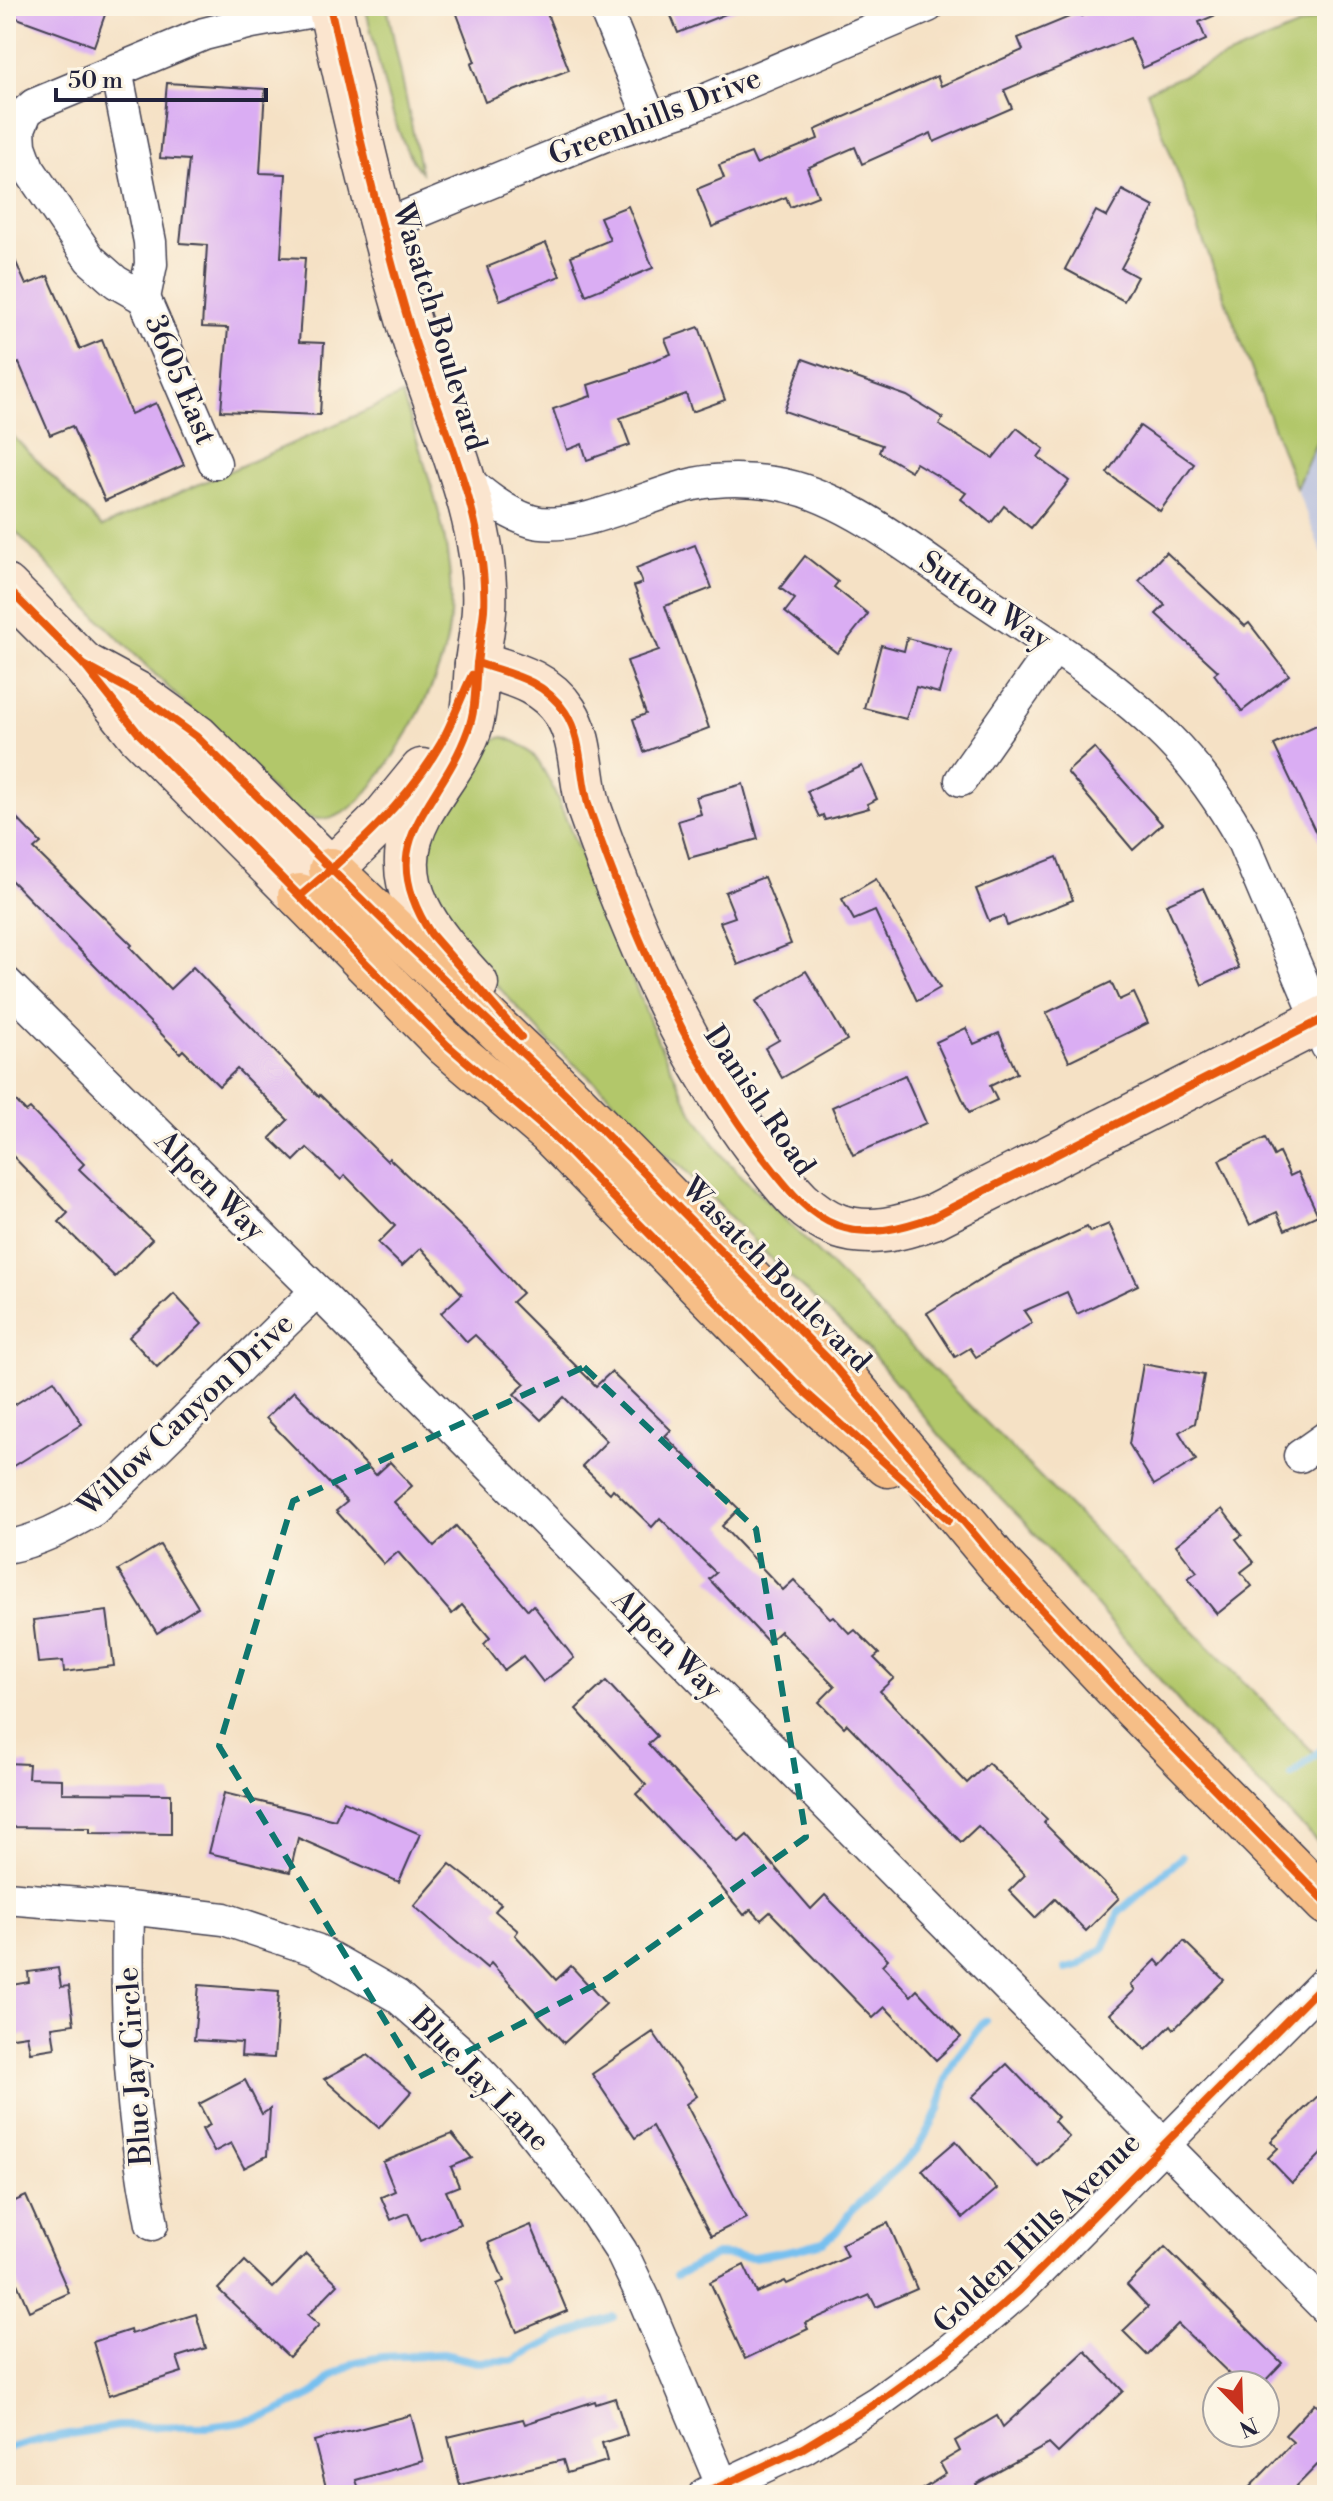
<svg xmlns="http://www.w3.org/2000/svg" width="1333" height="2501" viewBox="0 0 1333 2501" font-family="'Libre Bodoni',serif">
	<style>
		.industrial { fill: #bcc3de }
		.green { fill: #b2c76b; stroke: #6a7453; stroke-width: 2 }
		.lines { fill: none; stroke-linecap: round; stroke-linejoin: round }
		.stream { stroke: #77c0ef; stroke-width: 8 }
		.building { fill: #daadf3 }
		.street-casing { stroke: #423f50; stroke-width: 35 }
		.secondary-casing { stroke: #423f50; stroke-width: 47 }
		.primary-casing { stroke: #423f50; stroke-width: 47 }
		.street { stroke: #fff; stroke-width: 32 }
		.secondary { stroke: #fbe5cf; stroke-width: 44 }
		.primary { stroke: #f6be87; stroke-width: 44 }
		.cycleway-casing { stroke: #fcf5e5; stroke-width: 13 }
		.cycleway { stroke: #e8590c; stroke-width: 8 }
		.marked { fill: none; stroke: #0f766e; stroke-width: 6; stroke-dasharray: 16 10; stroke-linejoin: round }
		.labels { text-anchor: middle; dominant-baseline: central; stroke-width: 6; stroke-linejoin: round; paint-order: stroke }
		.street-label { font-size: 30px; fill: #22223b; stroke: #fcf5e5 }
	</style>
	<rect width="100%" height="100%" fill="#fcf5e5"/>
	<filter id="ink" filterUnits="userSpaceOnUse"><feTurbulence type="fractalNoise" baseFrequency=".0125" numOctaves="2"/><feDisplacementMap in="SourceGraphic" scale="16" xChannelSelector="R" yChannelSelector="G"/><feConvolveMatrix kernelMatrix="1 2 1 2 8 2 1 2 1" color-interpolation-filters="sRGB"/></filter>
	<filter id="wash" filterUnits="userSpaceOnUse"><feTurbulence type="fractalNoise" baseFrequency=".006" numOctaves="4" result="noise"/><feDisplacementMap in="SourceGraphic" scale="32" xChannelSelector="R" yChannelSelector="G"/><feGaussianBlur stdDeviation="1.8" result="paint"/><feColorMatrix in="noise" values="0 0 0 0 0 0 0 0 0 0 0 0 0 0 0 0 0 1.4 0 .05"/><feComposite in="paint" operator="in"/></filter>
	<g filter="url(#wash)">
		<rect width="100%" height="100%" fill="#f5e1c5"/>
		<!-- industrial -->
		<polygon class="industrial" points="1327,419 1327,566 1296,488"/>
		<!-- green -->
		<g class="green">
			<path d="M365,6H387L421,172C393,142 376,48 365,6Z"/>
			<polygon points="1327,14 1327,419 1296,488 1147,91"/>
			<path d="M402,395C426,470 461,554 448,634C440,684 402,747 372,786C351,813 326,830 293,811L89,609L6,521V429L102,527Z"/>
			<path d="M504,737C534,748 539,761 553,788L658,1041L692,1112L726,1160L1327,1766V1851L1198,1724L1026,1524L942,1438L863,1343L782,1270L682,1167L646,1139L605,1091L548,1041L447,931L424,886L431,839L476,755L487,741Z"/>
		</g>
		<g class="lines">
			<!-- stream -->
			<g class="stream">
				<polyline points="1291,1775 1327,1745"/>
				<polyline points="1066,1969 1078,1966 1104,1948 1119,1912 1182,1857"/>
				<polyline points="677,2275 716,2255 754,2257 797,2249 823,2242 836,2232 852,2210 917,2150 939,2110 945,2082 955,2060 985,2021"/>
				<polyline points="6,2449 46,2438 119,2426 207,2427 237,2423 268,2416 312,2395 333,2376 356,2362 382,2357 443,2354 477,2362 513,2361 557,2338 613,2317"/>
			</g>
		</g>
		<g id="blocks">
			<!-- building -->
			<g class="building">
				<polygon points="6,6 108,6 94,46 6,14"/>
				<polygon points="454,6 544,6 569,70 485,102 471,64 475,62"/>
				<polygon points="667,6 743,6 743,7 678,33"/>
				<polygon points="1104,6 1237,6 1199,22 1206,40 1143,68 1130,38 1004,90 1012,108 934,142 931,133 862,164 855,147 807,168 818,196 790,207 786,197 712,227 697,189 724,178 719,165 751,153 756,164 818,139 815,130 937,76 941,86 1023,50 1018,38 1081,12 1082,16"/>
				<polygon points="167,83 265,89 260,173 286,174 281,257 305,258 299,342 324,343 320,415 221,411 228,328 202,327 207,245 180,243 189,160 160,158"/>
				<polygon points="1122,190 1154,207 1121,268 1137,277 1124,301 1065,269 1096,211 1107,217"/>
				<polygon points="628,206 653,268 586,295 571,256 610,240 600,217"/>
				<polygon points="6,240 26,285 48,276 80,349 102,340 131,414 156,403 184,465 105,501 72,426 50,435 19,363 6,369"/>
				<polygon points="546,243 560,276 500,300 487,267"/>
				<polygon points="699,327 725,400 692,412 686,394 620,418 630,445 587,460 582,444 567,450 553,409 591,396 588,385 631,371 631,369 671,354 665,339"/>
				<polygon points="803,359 907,396 943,418 939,425 993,458 1017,428 1044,449 1038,457 1069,481 1031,528 1004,506 991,523 961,499 966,493 916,463 911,471 879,452 882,445 784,411"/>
				<polygon points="1140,426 1194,464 1160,511 1107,473"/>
				<polygon points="695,545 712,588 665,606 709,728 644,752 633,719 646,714 627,661 659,650 634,586 642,583 636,568"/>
				<polygon points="1166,552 1245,626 1249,623 1289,675 1242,711 1214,674 1218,671 1156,614 1165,605 1139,581"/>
				<polygon points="805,556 838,582 834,587 868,614 837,653 785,612 795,599 780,588"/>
				<polygon points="907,638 951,650 939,693 916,687 906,719 864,708 881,645 904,651"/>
				<polygon points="1327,720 1327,856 1274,745"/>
				<polygon points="1094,748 1162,824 1133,850 1067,772"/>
				<polygon points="862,766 877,799 867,804 869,808 825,820 823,815 819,817 807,791"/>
				<polygon points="743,784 758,839 689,858 678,821 701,814 696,797"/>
				<polygon points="6,807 41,843 34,849 132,945 130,947 170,989 193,967 319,1097 320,1095 387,1161 389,1158 473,1238 522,1293 512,1302 596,1386 611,1372 671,1430 665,1436 739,1509 722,1526 783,1590 794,1580 830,1618 833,1616 850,1634 855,1630 879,1654 874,1658 894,1678 880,1691 967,1783 988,1763 1047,1819 1044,1823 1119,1898 1086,1931 1055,1899 1035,1918 1009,1891 1025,1875 978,1826 961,1842 847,1724 844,1727 819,1702 835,1686 780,1631 768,1642 709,1579 716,1573 660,1518 652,1527 613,1489 610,1493 582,1466 607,1441 564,1397 541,1420 514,1394 525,1384 475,1335 467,1342 441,1313 462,1294 421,1248 402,1266 378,1243 395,1226 345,1175 341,1180 307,1148 294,1161 270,1138 288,1120 237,1069 219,1086 183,1050 180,1053 6,875"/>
				<polygon points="1057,857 1073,900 1007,926 1004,916 989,921 976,889"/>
				<polygon points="764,877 791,944 738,965 720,922 735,917 725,892"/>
				<polygon points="876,879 940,988 917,1001 875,911 854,920 842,899"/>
				<polygon points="1203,888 1239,968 1202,985 1166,904"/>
				<polygon points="806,971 847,1040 782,1078 765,1048 779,1040 756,1001"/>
				<polygon points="1111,982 1119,1000 1134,993 1148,1023 1069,1061 1046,1013"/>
				<polygon points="966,1028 974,1044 999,1033 1017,1073 990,1086 997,1100 969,1113 936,1042"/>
				<polygon points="905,1075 926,1123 853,1155 832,1107"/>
				<polygon points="6,1090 26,1112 30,1109 84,1164 79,1169 152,1239 115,1277 59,1222 68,1213 6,1149"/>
				<polygon points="1265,1138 1274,1156 1279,1153 1290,1176 1298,1172 1318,1215 1285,1230 1277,1212 1250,1225 1219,1160"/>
				<polygon points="1109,1224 1138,1285 1077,1314 1067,1292 1024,1311 1032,1323 976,1357 970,1348 955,1357 927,1313 1001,1267 1087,1227 1090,1232"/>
				<polygon points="174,1294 202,1324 157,1367 129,1337"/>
				<polygon points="1143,1364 1204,1375 1195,1423 1179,1432 1196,1460 1154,1485 1129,1444"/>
				<polygon points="54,1380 82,1424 6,1471 6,1410"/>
				<polygon points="294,1391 376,1475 390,1462 412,1486 394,1502 434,1546 456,1526 528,1610 533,1605 574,1658 543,1682 523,1656 504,1670 484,1644 490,1638 462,1605 452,1614 398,1552 384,1564 336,1511 347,1502 266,1418"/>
				<polygon points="1222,1509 1242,1535 1236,1539 1254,1562 1241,1572 1252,1586 1217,1614 1188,1578 1197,1572 1176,1545"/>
				<polygon points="160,1545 198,1607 157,1633 118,1570"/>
				<polygon points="107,1611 114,1666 64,1672 63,1661 38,1663 33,1620"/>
				<polygon points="606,1681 657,1736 648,1744 739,1842 747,1835 811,1909 825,1895 888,1959 882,1965 911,1996 917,1990 961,2037 936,2060 885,2007 873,2018 770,1912 761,1920 751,1909 744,1915 707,1870 636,1794 646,1785 576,1709"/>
				<polygon points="6,1763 29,1764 28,1778 62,1779 62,1793 171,1794 171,1834 90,1833 90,1828 6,1827"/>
				<polygon points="224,1793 335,1820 344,1801 420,1834 399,1882 298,1838 290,1872 209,1853"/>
				<polygon points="450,1864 501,1904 495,1911 518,1931 515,1935 556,1980 571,1966 606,2004 564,2043 491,1963 487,1968 414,1906"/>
				<polygon points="1184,1941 1224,1980 1174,2029 1171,2025 1146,2050 1110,2014 1135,1990 1131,1985 1156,1960 1161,1966"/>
				<polygon points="58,1968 61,1987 69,1986 74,2024 52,2027 55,2048 30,2052 27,2035 6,2038 6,1986 29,1982 28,1972"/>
				<polygon points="199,1985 279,1991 274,2058 241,2056 242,2043 194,2040"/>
				<polygon points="653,2032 697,2096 686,2104 746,2218 711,2236 652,2126 635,2138 592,2074"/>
				<polygon points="368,2055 411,2092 379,2128 324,2079"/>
				<polygon points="1007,2064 1058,2117 1054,2121 1069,2137 1038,2166 972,2097"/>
				<polygon points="245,2080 262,2114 270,2109 267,2156 244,2168 231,2143 214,2152 202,2129 210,2125 199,2104"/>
				<polygon points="1327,2087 1327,2148 1292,2183 1268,2158 1278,2148 1271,2141"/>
				<polygon points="452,2134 472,2158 451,2167 459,2186 446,2191 460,2224 420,2241 408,2213 391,2220 381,2197 395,2191 383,2162"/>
				<polygon points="956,2141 997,2189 963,2218 922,2170"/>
				<polygon points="26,2196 69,2293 29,2311 6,2258 6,2205"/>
				<polygon points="888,2223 917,2289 876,2307 870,2295 805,2323 808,2329 745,2359 710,2282 744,2265 757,2293 785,2281 787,2284 847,2257 841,2244"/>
				<polygon points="531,2225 567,2311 517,2332 497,2284 504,2281 488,2243"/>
				<polygon points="1165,2247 1282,2363 1261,2385 1241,2385 1178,2324 1147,2355 1123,2331 1148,2307 1127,2285"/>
				<polygon points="306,2254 338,2284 308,2315 319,2325 289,2357 218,2289 245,2261 273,2288"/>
				<polygon points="196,2314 206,2348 177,2357 182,2372 109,2395 93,2342 130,2330 131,2334"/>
				<polygon points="1085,2351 1123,2391 1058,2453 1049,2444 976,2484 982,2495 913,2495 946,2474 940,2463 960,2451 955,2441 997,2416 1003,2427"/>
				<polygon points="615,2398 627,2435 602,2443 607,2461 567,2473 563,2460 460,2485 448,2437 523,2419 525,2424 595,2401 596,2404"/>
				<polygon points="1315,2403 1327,2415 1327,2455 1288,2495 1242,2495 1293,2442 1285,2435"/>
				<polygon points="411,2415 423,2461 356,2480 361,2495 328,2495 314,2441"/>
			</g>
		</g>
	</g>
	<g filter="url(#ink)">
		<use href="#blocks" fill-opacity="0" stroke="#423f50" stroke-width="2"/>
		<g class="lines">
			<!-- street casing -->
			<g class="street-casing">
				<g id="street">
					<polyline points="604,6 651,120"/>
					<polyline points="116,70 150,242 151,264 144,298"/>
					<polyline points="381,227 610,133 687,108 928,6"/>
					<polyline points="215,463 144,298 116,282 90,259 28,168 20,146 19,129 26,112 34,105 204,34 252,22 330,8"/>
					<path d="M460,475C481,493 504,513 531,521C575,534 649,494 694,484C720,479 747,479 773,483C844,493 918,556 978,596C1043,640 1112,681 1167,737C1197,767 1221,801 1242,839L1319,1021L1327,1046"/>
					<polyline points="961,780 1054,648"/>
					<polyline points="6,983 317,1291 1327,2309"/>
					<polyline points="1300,1456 1327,1437"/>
					<path d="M6,1547C38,1541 65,1527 93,1510L317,1291"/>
					<polyline points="6,1898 128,1908 224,1919 316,1950 397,1996 462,2053 513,2107 590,2204 621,2251 645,2301 723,2487"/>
					<path d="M128,1908C126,2017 130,2116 152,2224"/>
					<polyline points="705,2494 803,2448 878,2402 950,2350 1019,2291 1327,1980"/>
				</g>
			</g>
			<!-- secondary casing -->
			<g class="secondary-casing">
				<g id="secondary">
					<path d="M330,6C354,114 379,223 411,329C438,416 489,519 484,610C483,628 479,646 477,664C475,686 476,710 469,730C457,762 436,785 420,814C383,883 431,935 476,984"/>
					<polyline points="6,587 84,665 139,734 300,896"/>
					<path d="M477,663C511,674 544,680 565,712C584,741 579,778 590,811C633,933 684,1053 763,1157C785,1185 804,1213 838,1226C870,1237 902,1228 933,1217L1327,1017"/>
					<polyline points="84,665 139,695 197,737 331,870 382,820 422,771"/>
				</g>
			</g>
			<!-- primary casing -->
			<g class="primary-casing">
				<g id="primary">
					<polyline points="331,870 571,1099 830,1361 1000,1565 1129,1702 1327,1903"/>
					<polyline points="300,896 447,1045 550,1133 804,1391 888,1465"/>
				</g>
			</g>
			<!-- street -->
			<use href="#street" class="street"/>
			<!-- secondary -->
			<use href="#secondary" class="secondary"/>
			<!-- primary -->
			<use href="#primary" class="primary"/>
			<!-- cycleway casing -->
			<g class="cycleway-casing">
				<g id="cycleway">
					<path d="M330,6C354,114 379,223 411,330C438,416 489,519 484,610C482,628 479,646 477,664C475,686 476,710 468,730C439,811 370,839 431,934L521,1037"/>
					<polyline points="6,587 84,665 139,734 447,1045 550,1133 804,1391 949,1520"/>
					<path d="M477,663C511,674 544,680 565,712C584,741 579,778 590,811C633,933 684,1053 763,1157C785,1185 804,1213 838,1226C870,1237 902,1228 933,1217L1327,1017"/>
					<polyline points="84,665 139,695 197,737 408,945 571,1099 830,1361 1000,1565 1129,1702 1327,1903"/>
					<path d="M300,896C352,852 407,803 441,743C453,721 461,697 472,675"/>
					<polyline points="702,2495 803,2448 878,2402 950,2350 1019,2291 1327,1980"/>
				</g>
			</g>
			<!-- cycleway -->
			<use href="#cycleway" class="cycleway"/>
		</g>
	</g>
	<!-- marked area -->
	<path class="marked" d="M584,1367L756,1529L806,1837L608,1978L419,2077L219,1746L293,1501Z"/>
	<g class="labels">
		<!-- street labels -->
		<g class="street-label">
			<text transform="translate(655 117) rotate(-21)">Greenhills Drive</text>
			<text transform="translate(439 327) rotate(73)">Wasatch Boulevard</text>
			<text transform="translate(180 380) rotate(67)">3605 East</text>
			<text transform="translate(985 601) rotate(34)">Sutton Way</text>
			<text transform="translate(759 1101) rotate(56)">Danish Road</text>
			<text transform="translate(210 1186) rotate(45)">Alpen Way</text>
			<text transform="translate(776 1275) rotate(46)">Wasatch Boulevard</text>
			<text transform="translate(186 1415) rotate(-43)">Willow Canyon Drive</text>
			<text transform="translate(667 1645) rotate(45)">Alpen Way</text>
			<text transform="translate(135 2066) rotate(-94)">Blue Jay Circle</text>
			<text transform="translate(480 2080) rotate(46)">Blue Jay Lane</text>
			<text transform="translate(1037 2233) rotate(-44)">Golden Hills Avenue</text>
		</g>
	</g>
	<!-- margin -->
	<rect width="1333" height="2501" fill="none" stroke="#fcf5e5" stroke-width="32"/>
	<!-- north arrow -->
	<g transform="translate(1241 2409) rotate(157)"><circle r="38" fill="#fcf5e5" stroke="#a5a1a1" stroke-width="2"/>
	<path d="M0-6L14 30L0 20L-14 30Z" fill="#c8321e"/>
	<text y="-12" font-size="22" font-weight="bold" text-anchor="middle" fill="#22223b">N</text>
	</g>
	<!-- scale -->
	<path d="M56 88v12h210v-12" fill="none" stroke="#22223b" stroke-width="4"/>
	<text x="68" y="88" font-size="24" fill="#22223b" stroke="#fcf5e5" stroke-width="6" paint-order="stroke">50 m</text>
</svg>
